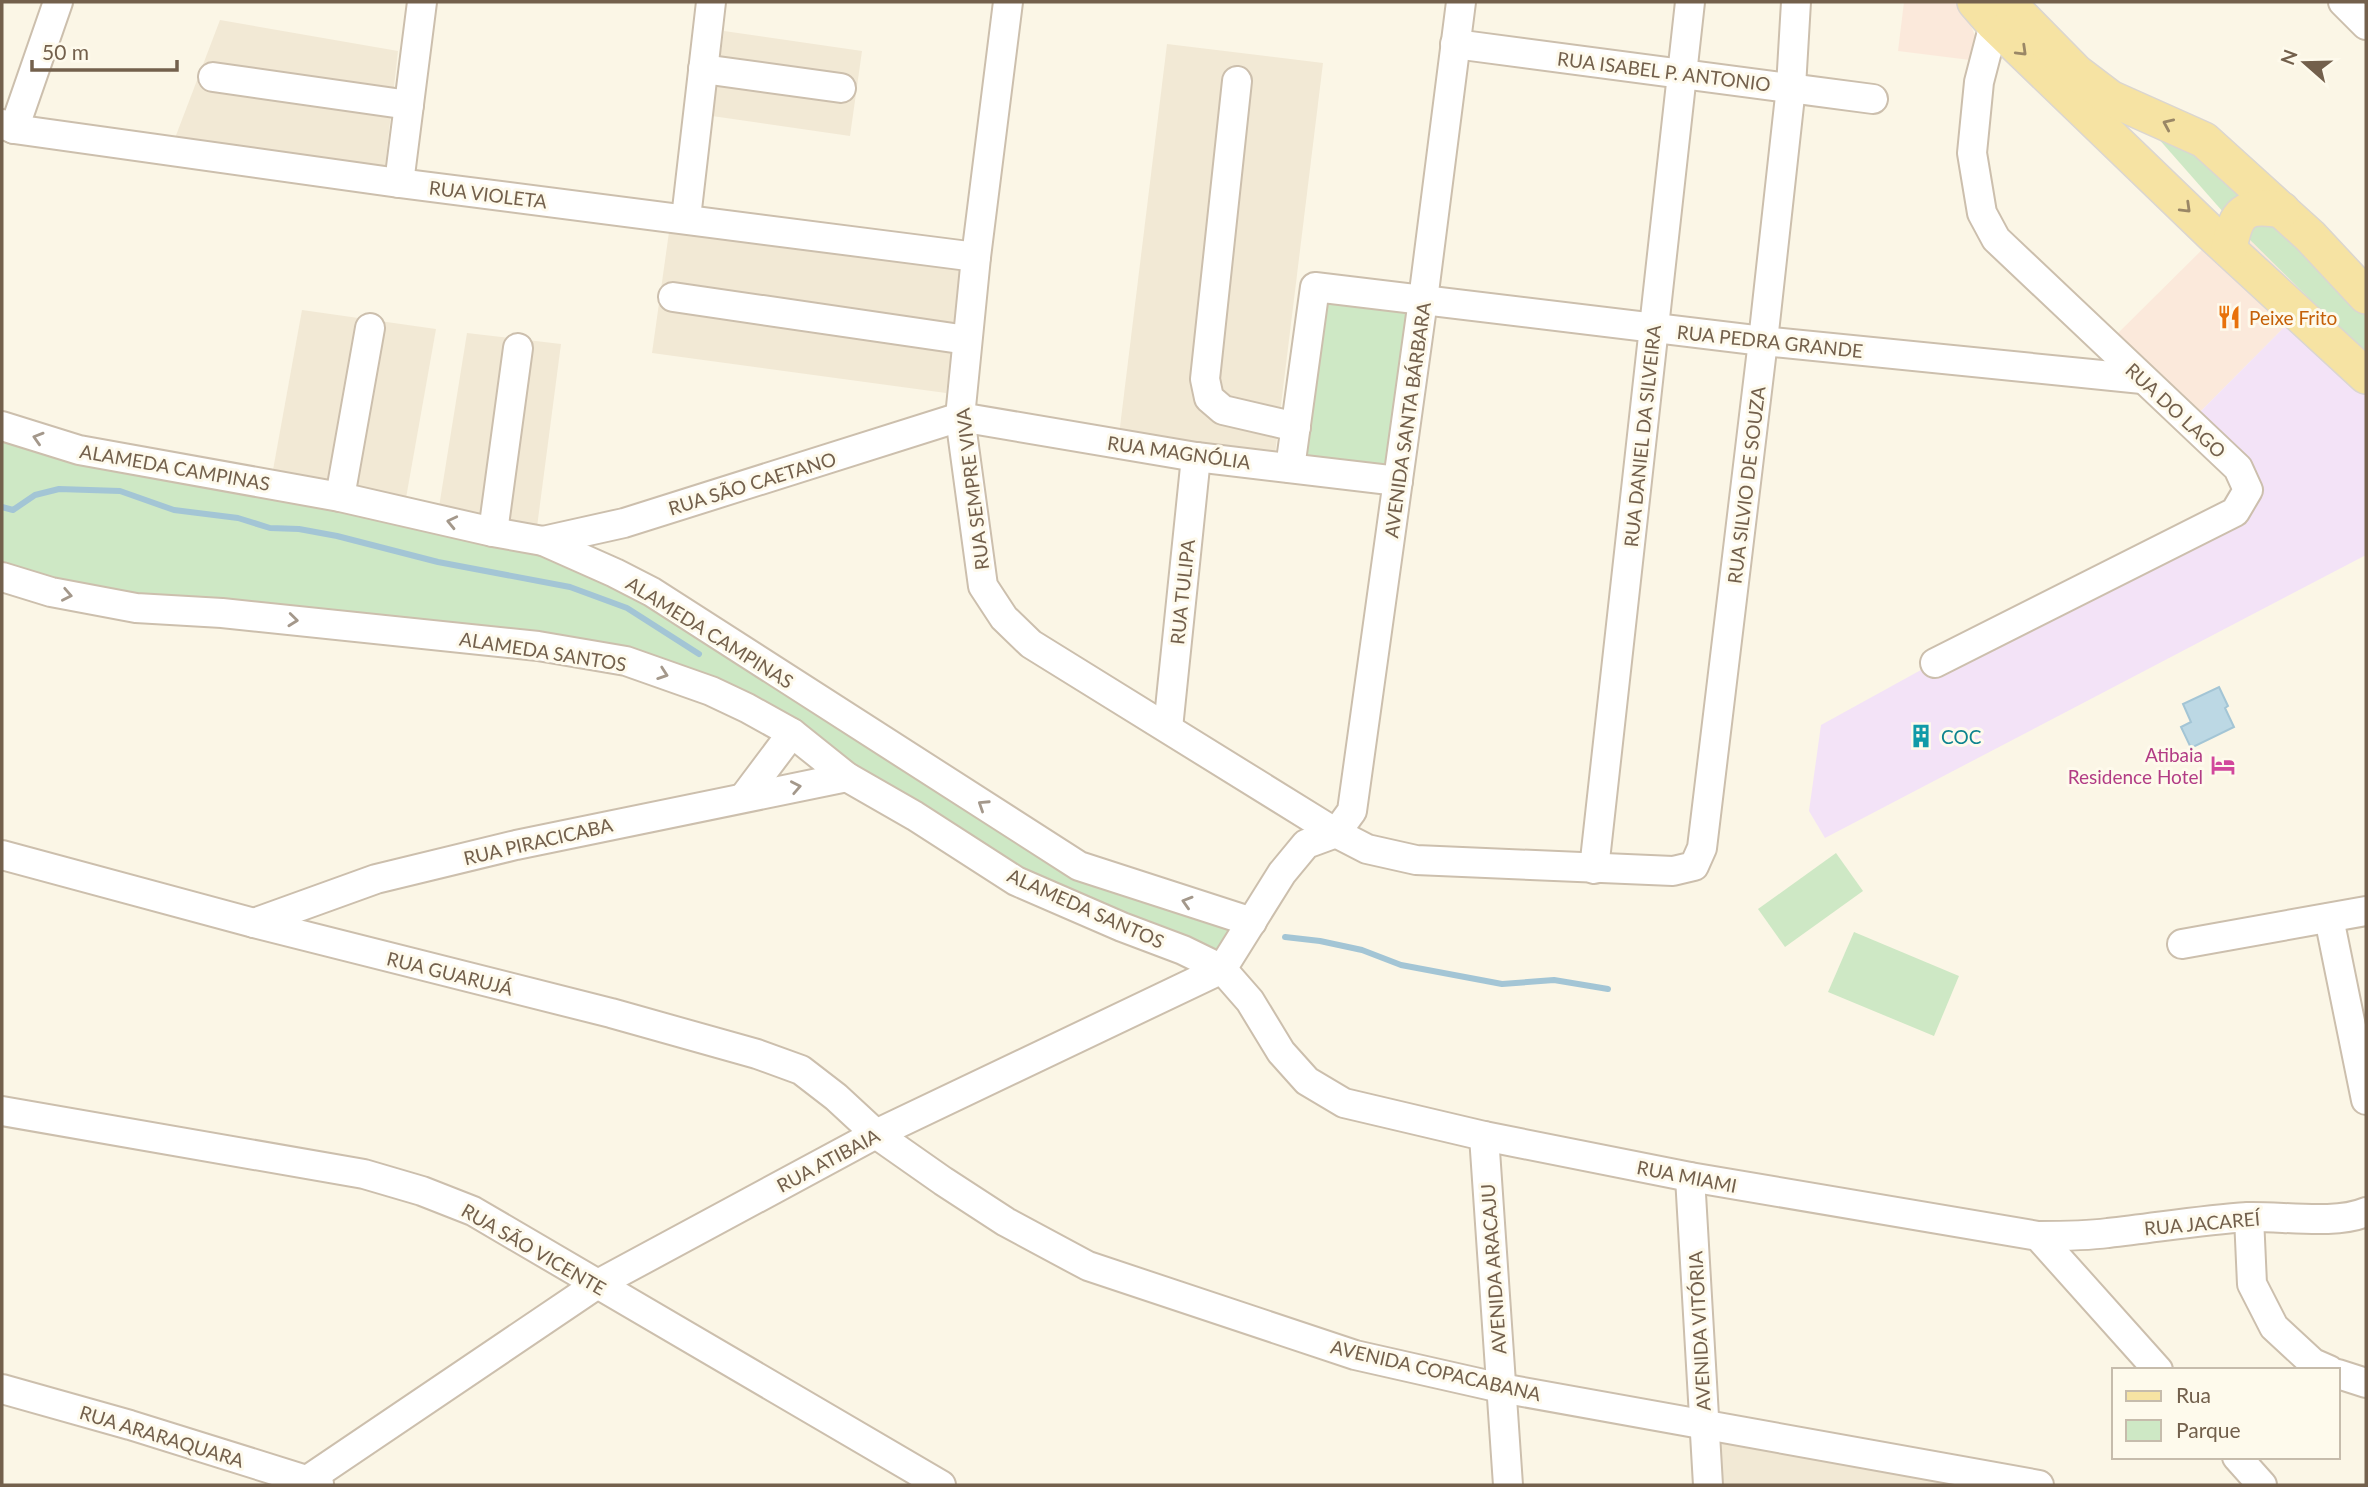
<svg xmlns="http://www.w3.org/2000/svg" width="2368" height="1487" viewBox="0 0 2368 1487" font-family="Lato,sans-serif">
	<style>
		.residential { fill: #f2e9d5 }
		.commercial { fill: #fbe9db }
		.education { fill: #f3e3f7 }
		.green { fill: #cee8c5 }
		.water { fill: #bcd8e4; stroke: #a3c5d5; stroke-width: 2 }
		.lines { fill: none; stroke-linecap: round; stroke-linejoin: round }
		.stream { stroke: #a3c5d5; stroke-width: 6 }
		.minor-casing { stroke: #ccbfad; stroke-width: 32 }
		.major-casing { stroke: #dbd6d0; stroke-width: 38 }
		.minor { stroke: #fff; stroke-width: 28 }
		.major { stroke: #f6e3a3; stroke-width: 35 }
		.oneway { stroke: #9a8766 }
		.oneway2 { stroke: #a4988b }
		.labels { text-anchor: middle; dominant-baseline: central; stroke-width: 6; stroke-linejoin: round; paint-order: stroke }
		.street-label { font-size: 19px; fill: #73604c; stroke: #fefaec }
		.food-label { font-size: 19px; fill: #c56008; stroke: #fefaec; text-anchor: start }
		.culture-label { font-size: 19px; fill: #0d838f; stroke: #fefaec; text-anchor: start }
		.hotel-label { font-size: 19px; fill: #b23c85; stroke: #fefaec; text-anchor: end }
	</style>
	<rect width="100%" height="100%" fill="#fbf6e6"/>
	<!-- residential -->
	<g class="residential">
		<polygon points="220,20 398,51 385,167 175,138"/>
		<polygon points="724,31 862,51 850,136 712,116"/>
		<polygon points="1167,44 1323,63 1275,454 1119,435"/>
		<polygon points="670,225 964,265 946,393 652,353"/>
		<polygon points="302,310 436,329 406,498 273,470"/>
		<polygon points="467,333 561,344 537,527 439,507"/>
		<polygon points="1708,1426 2038,1485 1711,1485"/>
	</g>
	<!-- commercial -->
	<g class="commercial">
		<polygon points="1904,2 1961,2 1986,62 1898,51"/>
		<polygon points="2231,221 2311,300 2189,423 2106,345"/>
	</g>
	<!-- education -->
	<polygon class="education" points="2311,300 2366,355 2366,555 1825,838 1809,811 1821,725 2248,490 2189,423"/>
	<!-- green -->
	<g class="green">
		<polygon points="2157,137 2196,151 2366,290 2366,355 2231,221"/>
		<polygon points="1315,287 1423,300 1398,481 1290,468"/>
		<polygon points="2,426 543,541 1041,842 1252,922 1222,969 1016,881 792,733 626,661 2,577"/>
		<polygon points="1836,853 1863,891 1785,947 1758,909"/>
		<polygon points="1854,932 1959,976 1934,1036 1828,992"/>
	</g>
	<!-- water -->
	<polygon class="water" points="2219,687 2228,706 2225,708 2234,727 2191,748 2181,727 2191,722 2183,704"/>
	<g class="lines">
		<!-- stream -->
		<g class="stream">
			<polyline points="2,507 13,510 35,495 59,489 120,491 174,510 238,518 270,528 299,529 337,536 438,562 570,587 627,608 699,654"/>
			<polyline points="1285,937 1320,941 1362,950 1401,965 1502,984 1554,980 1608,989"/>
		</g>
		<!-- minor casing -->
		<g class="minor-casing">
			<g id="minor">
				<polyline points="1008,2 976,257 960,417 983,586 1004,618 1031,644 1336,833 1367,849 1416,860 1673,871 1694,866 1702,848 1763,341 1791,87 1796,2"/>
				<polyline points="2343,2 2366,25"/>
				<polyline points="1455,44 1873,99"/>
				<polyline points="703,69 841,88"/>
				<polyline points="213,77 409,105"/>
				<polyline points="1237,81 1205,379 1209,398 1223,410 1296,427"/>
				<polyline points="2,124 14,129 399,183 976,257"/>
				<polyline points="14,129 58,2"/>
				<polyline points="399,183 422,2"/>
				<polyline points="686,218 711,2"/>
				<polyline points="673,297 967,340"/>
				<polyline points="2,426 79,450 340,497 493,532 543,541 615,573 652,592 1079,866 1252,922"/>
				<polyline points="1290,468 1315,287 1763,341 2142,379"/>
				<polyline points="340,497 370,328"/>
				<polyline points="493,532 518,348"/>
				<polyline points="543,541 624,523 960,417 1196,457 1398,481"/>
				<polyline points="2,577 51,592 136,608 222,613 538,646 626,661 711,691 747,708 792,733 847,777 915,816 1016,881 1122,927 1183,950 1222,969 1250,1001 1281,1052 1307,1081 1344,1103 1484,1136 1690,1177 2038,1236 2158,1370"/>
				<polyline points="1935,663 2235,512 2248,490 2238,468 1996,239 1982,213 1972,153 1979,82 1994,24"/>
				<polyline points="1168,728 1196,457"/>
				<polyline points="744,797 792,733"/>
				<polyline points="1336,833 1352,811 1423,300 1461,2"/>
				<polyline points="2,855 254,923 611,1013 757,1054 801,1070 836,1097 876,1134 943,1181 1006,1222 1088,1266 1355,1355 1501,1388 2039,1485"/>
				<polyline points="1594,869 1690,2"/>
				<polyline points="2329,918 2366,1100"/>
				<polyline points="254,923 376,879 516,845 847,777"/>
				<polyline points="2182,944 2366,911"/>
				<polyline points="2,1111 364,1174 422,1191 473,1211 941,1485"/>
				<polyline points="1484,1136 1508,1485"/>
				<polyline points="1690,1177 1708,1485"/>
				<polyline points="2249,1217 2252,1284 2274,1327 2313,1363 2329,1370"/>
				<path d="M2038,1236C2061,1236 2085,1236 2108,1233C2155,1228 2201,1220 2248,1217C2282,1216 2336,1225 2366,1212"/>
				<polyline points="2338,1374 2366,1383"/>
				<polyline points="2,1389 130,1425 319,1484"/>
				<polyline points="2237,1457 2262,1485"/>
				<polyline points="300,1485 596,1285 876,1134 1222,969 1282,873 1306,844 1336,833"/>
			</g>
		</g>
		<!-- major casing -->
		<g class="major-casing">
			<g id="major">
				<polyline points="1975,2 1994,24 2213,235 2366,376"/>
				<polyline points="2007,2 2077,73 2110,98 2204,140 2310,236 2366,296"/>
				<path d="M2229,249C2236,211 2244,204 2282,210"/>
			</g>
		</g>
		<!-- minor -->
		<use href="#minor" class="minor"/>
		<!-- major -->
		<use href="#major" class="major"/>
	</g>
	<!-- one-way arrows -->
	<defs><path id="oneway-chevron" d="M-2-3.5L2.5 0L-2 3.5" fill="none" stroke-width="1.6" stroke-linecap="round" stroke-linejoin="round" transform="scale(1.75)"/></defs>
	<g class="oneway">
		<use href="#oneway-chevron" transform="translate(2022 51) rotate(44)"/>
		<use href="#oneway-chevron" transform="translate(2168 124) rotate(-156)"/>
		<use href="#oneway-chevron" transform="translate(2186 208) rotate(44)"/>
	</g>
	<g class="oneway2">
		<use href="#oneway-chevron" transform="translate(38 438) rotate(-163)"/>
		<use href="#oneway-chevron" transform="translate(452 522) rotate(-167)"/>
		<use href="#oneway-chevron" transform="translate(67 595) rotate(11)"/>
		<use href="#oneway-chevron" transform="translate(293 620) rotate(6)"/>
		<use href="#oneway-chevron" transform="translate(663 674) rotate(19)"/>
		<use href="#oneway-chevron" transform="translate(796 787) rotate(-11)"/>
		<use href="#oneway-chevron" transform="translate(983 805) rotate(-147)"/>
		<use href="#oneway-chevron" transform="translate(1187 902) rotate(-163)"/>
	</g>
	<!-- icons -->
	<defs>
		<g id="restaurant-bare" transform="scale(1.89)"><path d="M-5-6h1v4h1v-4h1v4h1v-4h1v5L-1.5 .5V6h-2V.5L-5-1ZM5-6V6H3V1.5H1.5Q1.5-4 5-6Z" fill="#e8710a" stroke="#fefaec" stroke-width="2.5" paint-order="stroke"/></g>
		<g id="building-bare" transform="scale(1.89)"><path d="M-4-6H4V6H1V3H-1V6H-4ZM-2.5-4.3h1.7v1.8h-1.7ZM.8-4.3h1.7v1.8H.8ZM-2.5-1h1.7V.8h-1.7ZM.8-1h1.7V.8H.8Z" fill="#0f9aa8" stroke="#fefaec" stroke-width="2.5" paint-order="stroke"/></g>
		<g id="hotel-bare" transform="scale(1.89)"><path d="M-6-4.5h1.5V1H6V5H4.5V3h-9V5H-6ZM-4 0a1.8 1.8 0 1 1 3.6 0ZM.5 0V-2.5h3Q6-2.5 6 0Z" fill="#d1479c" stroke="#fefaec" stroke-width="2.5" paint-order="stroke"/></g>
	</defs>
	<g fill-rule="evenodd">
		<use href="#restaurant-bare" x="2229" y="317"/>
		<use href="#building-bare" x="1921" y="736"/>
		<use href="#hotel-bare" x="2223" y="765"/>
	</g>
	<g class="labels">
		<!-- street labels -->
		<g class="street-label">
			<text transform="translate(1664 71) rotate(7)">RUA ISABEL P. ANTONIO</text>
			<text transform="translate(488 194) rotate(7)">RUA VIOLETA</text>
			<text transform="translate(1770 341) rotate(6)">RUA PEDRA GRANDE</text>
			<text transform="translate(2176 410) rotate(43)">RUA DO LAGO</text>
			<text transform="translate(1407 420) rotate(-82)">AVENIDA SANTA BÁRBARA</text>
			<text transform="translate(1642 436) rotate(-84)">RUA DANIEL DA SILVEIRA</text>
			<text transform="translate(1179 452) rotate(8)">RUA MAGNÓLIA</text>
			<text transform="translate(175 467) rotate(10)">ALAMEDA CAMPINAS</text>
			<text transform="translate(752 483) rotate(-17)">RUA SÃO CAETANO</text>
			<text transform="translate(1746 485) rotate(-83)">RUA SILVIO DE SOUZA</text>
			<text transform="translate(972 489) rotate(-97)">RUA SEMPRE VIVA</text>
			<text transform="translate(1182 592) rotate(-84)">RUA TULIPA</text>
			<text transform="translate(710 632) rotate(32)">ALAMEDA CAMPINAS</text>
			<text transform="translate(543 651) rotate(9)">ALAMEDA SANTOS</text>
			<text transform="translate(538 841) rotate(-13)">RUA PIRACICABA</text>
			<text transform="translate(1086 908) rotate(24)">ALAMEDA SANTOS</text>
			<text transform="translate(450 973) rotate(14)">RUA GUARUJÁ</text>
			<text transform="translate(828 1160) rotate(-28)">RUA ATIBAIA</text>
			<text transform="translate(1687 1176) rotate(11)">RUA MIAMI</text>
			<text transform="translate(2202 1223) rotate(-5)">RUA JACAREÍ</text>
			<text transform="translate(534 1249) rotate(30)">RUA SÃO VICENTE</text>
			<text transform="translate(1493 1269) rotate(-94)">AVENIDA ARACAJU</text>
			<text transform="translate(1699 1331) rotate(-93)">AVENIDA VITÓRIA</text>
			<text transform="translate(1436 1370) rotate(13)">AVENIDA COPACABANA</text>
			<text transform="translate(162 1436) rotate(17)">RUA ARARAQUARA</text>
		</g>
		<!-- food labels -->
		<g class="food-label">
			<text x="2249" y="317">Peixe Frito</text>
		</g>
		<!-- culture labels -->
		<g class="culture-label">
			<text x="1941" y="736">COC</text>
		</g>
		<!-- hotel labels -->
		<g class="hotel-label">
			<text x="2203" y="754">Atibaia<tspan x="2203" dy="22">Residence Hotel</tspan></text>
		</g>
	</g>
	<!-- border -->
	<rect width="2368" height="1487" fill="none" stroke="#73604c" stroke-width="7"/>
	<!-- legend -->
	<rect x="2112" y="1368" width="228" height="91" fill="#fefaec" stroke="#c6bcac" stroke-width="2"/>
	<rect x="2126" y="1391" width="35" height="10" fill="#f6e3a3" stroke="#c6bcac" stroke-width="2"/>
	<text x="2176" y="1403" font-size="21" fill="#73604c">Rua</text>
	<rect x="2126" y="1420" width="35" height="21" fill="#cee8c5" stroke="#c6bcac" stroke-width="2"/>
	<text x="2176" y="1438" font-size="21" fill="#73604c">Parque</text>
	<!-- north arrow -->
	<g transform="translate(2305 63) rotate(290)" stroke="#fefaec" stroke-width="5" paint-order="stroke">
	<path d="M0-5L12 26L0 18L-12 26Z" fill="#73604c"/>
	<text y="-10" font-size="19" font-weight="bold" text-anchor="middle" fill="#73604c">N</text>
	</g>
	<!-- scale -->
	<path d="M32 60v10h145v-10" fill="none" stroke="#73604c" stroke-width="3.5"/>
	<text x="42" y="60" font-size="21" fill="#73604c" stroke="#fefaec" stroke-width="5" paint-order="stroke">50 m</text>
</svg>
